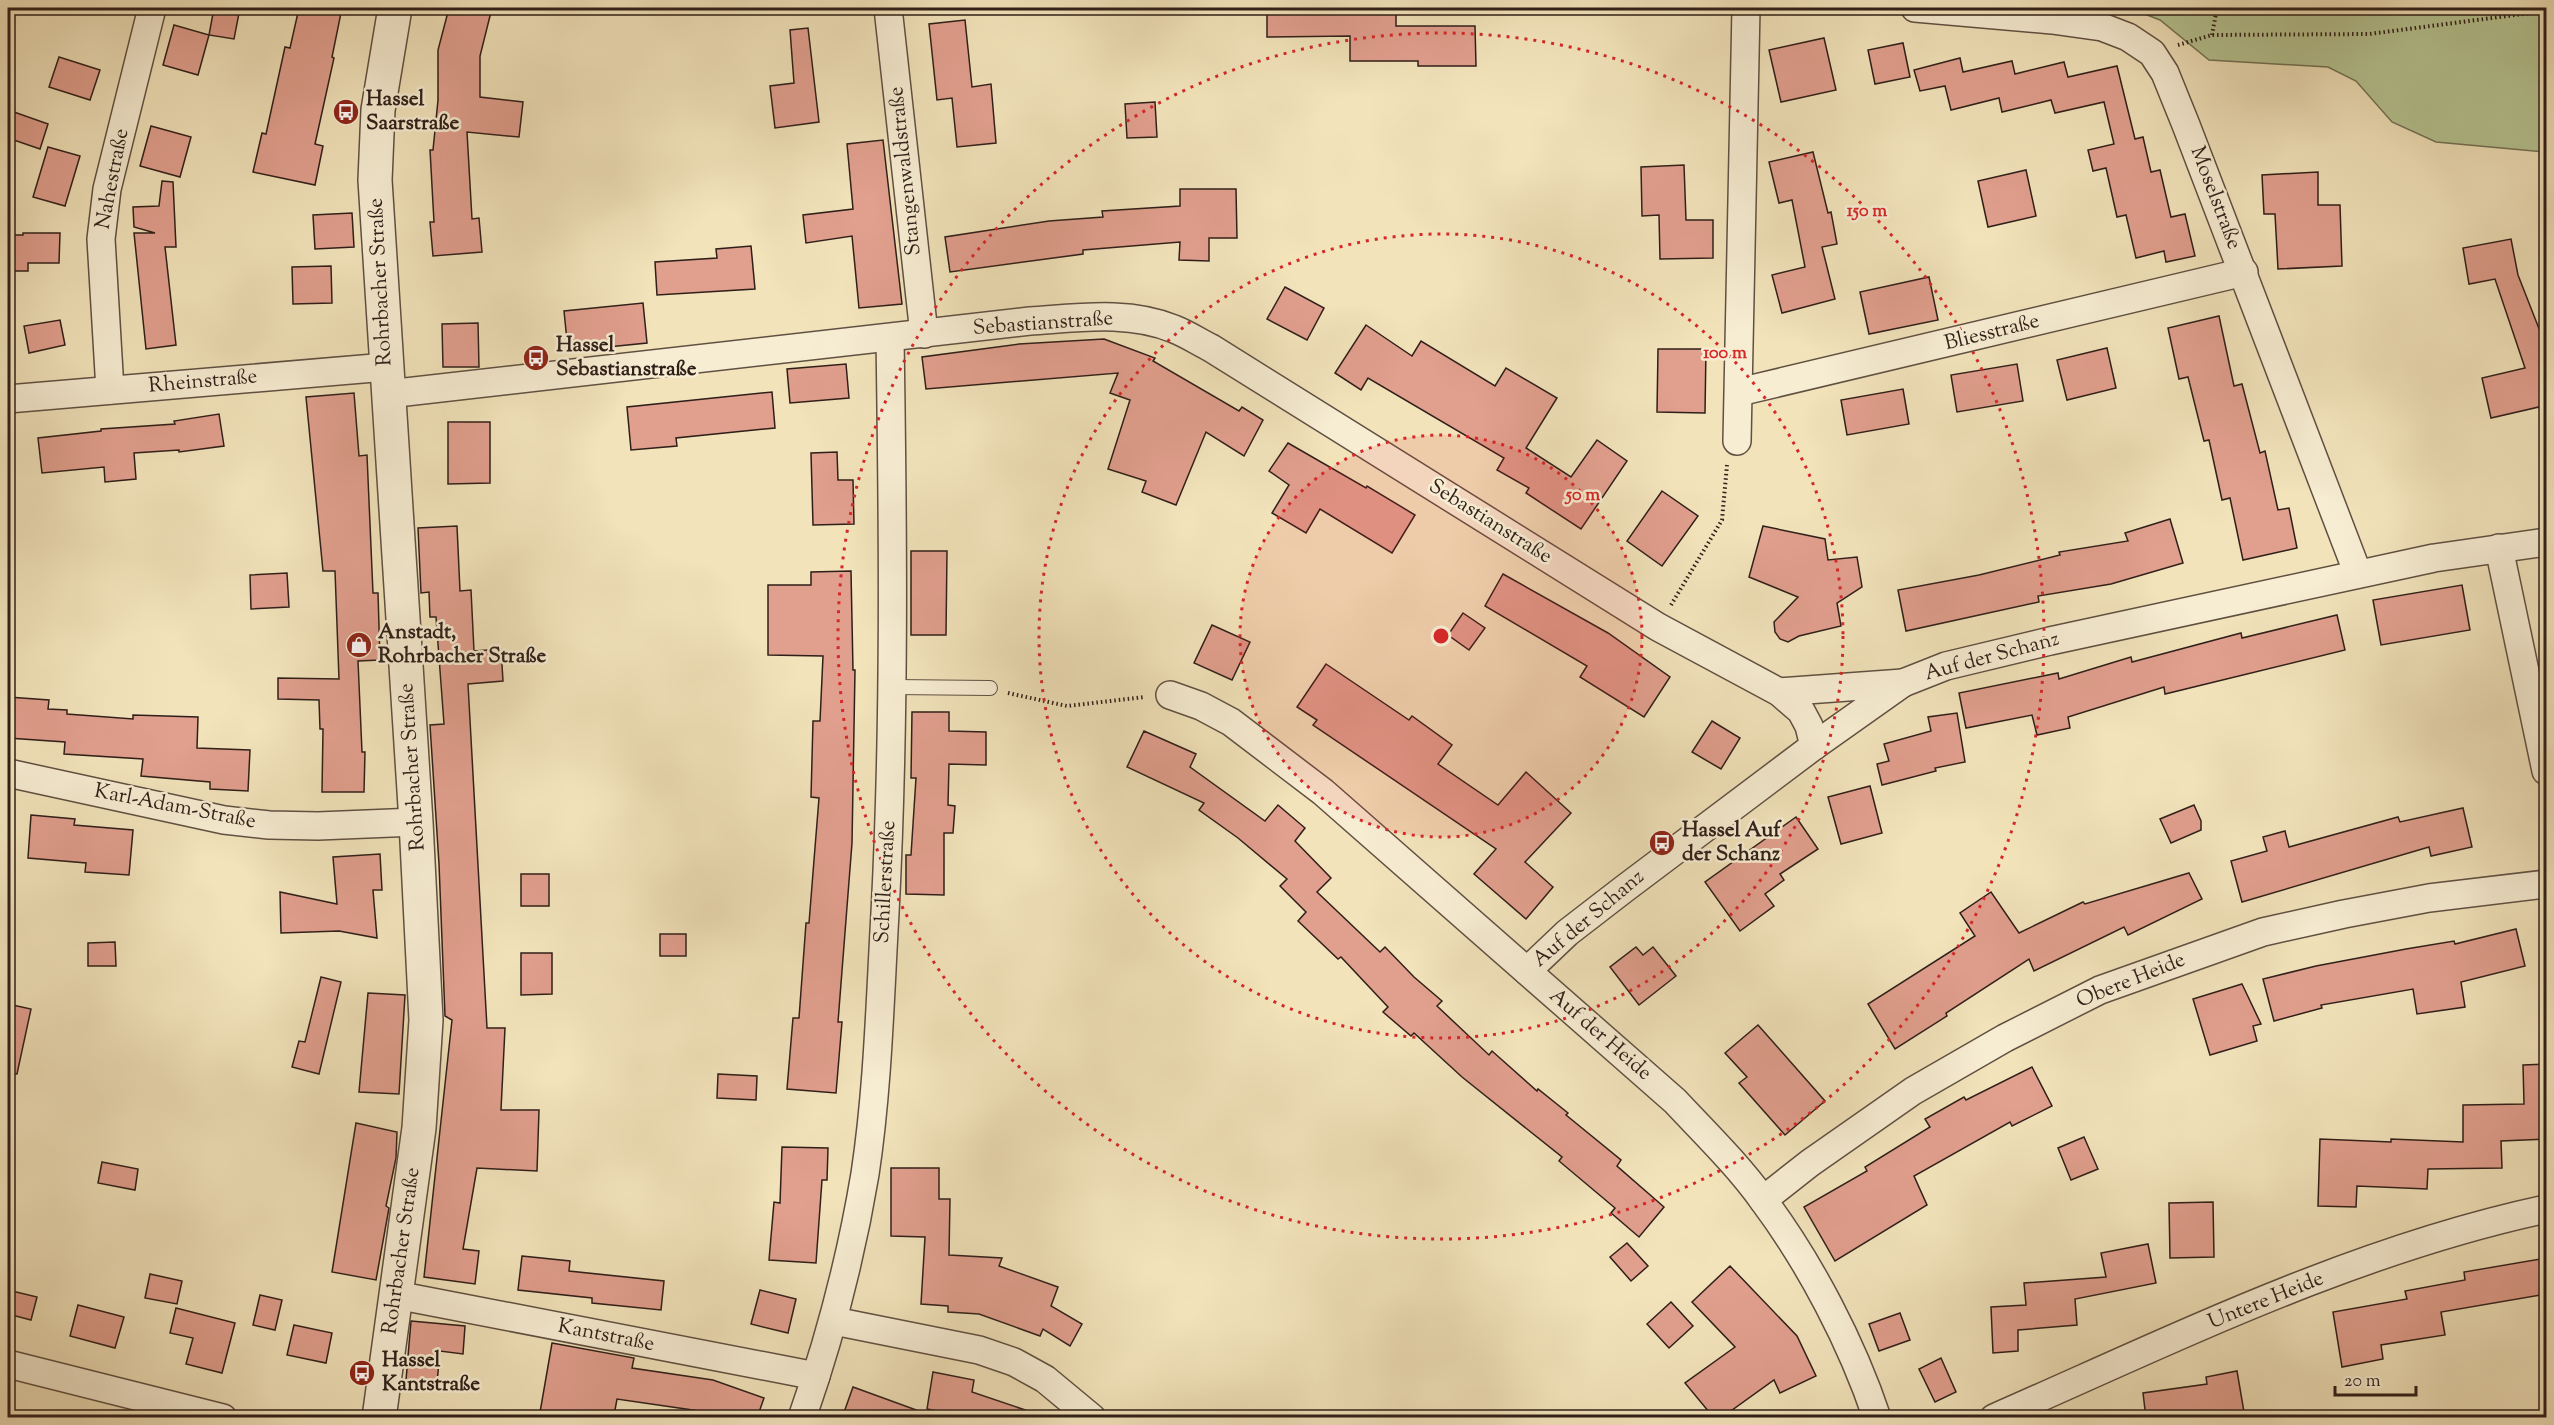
<svg xmlns="http://www.w3.org/2000/svg" width="2554" height="1425" viewBox="0 0 2554 1425" font-family="'Sorts Mill Goudy',serif">
	<style>
		.green { fill: #b6c593; stroke: #727256; stroke-width: 1.5 }
		.building { fill: #e19f8e; stroke: #2f1f19; stroke-width: 1.5 }
		.lines { fill: none; stroke-linecap: round; stroke-linejoin: round }
		.service-casing { stroke: #605042; stroke-width: 16 }
		.minor-casing { stroke: #605042; stroke-width: 30 }
		.tertiary-casing { stroke: #605042; stroke-width: 36 }
		.path { stroke: #2f1f19; stroke-width: 4; stroke-dasharray: 1.5 3; stroke-linecap: butt }
		.service { stroke: #f7edd3; stroke-width: 14 }
		.minor { stroke: #f7edd3; stroke-width: 27 }
		.tertiary { stroke: #f7edd3; stroke-width: 33 }
		.ring { fill: none; stroke: #d62828; stroke-width: 3; stroke-dasharray: 3 6 }
		.labels { text-anchor: middle; dominant-baseline: central; stroke-width: 5; stroke-linejoin: round; paint-order: stroke }
		.poi-label { font-size: 21px; font-weight: bold; fill: #2f1f19; stroke: #f7edd3; text-anchor: start }
		.street-label { font-size: 21px; fill: #2f1f19; stroke: #f7edd3 }
		.centre { fill: #d62828; stroke: #f7edd3; stroke-width: 3 }
		.ring-label { font-size: 18px; text-anchor: middle; font-weight: bold; fill: #d62828; stroke: #f7edd3; stroke-width: 5; stroke-linejoin: round; paint-order: stroke }
	</style>
	<rect width="100%" height="100%" fill="#f2e3bb"/>
	<filter id="stains"><feTurbulence type="fractalNoise" baseFrequency=".00333" numOctaves="4"/><feColorMatrix values="0 0 0 0 .2 0 0 0 0 .09 0 0 0 0 .02 0 0 0 .5 -.17"/></filter>
	<radialGradient id="worn" r=".72"><stop offset=".6" stop-color="#630" stop-opacity="0"/><stop offset="1" stop-color="#630" stop-opacity=".3"/></radialGradient>
	<!-- green -->
	<polygon class="green" points="2129,8 2546,8 2546,152 2436,142 2392,122 2356,81 2328,67 2209,60 2160,20"/>
	<!-- building -->
	<g class="building">
		<polygon points="214,8 240,8 234,39 209,35"/>
		<polygon points="299,8 342,8 332,57 334,58 315,144 323,146 315,185 253,172 262,133 266,134 285,47 290,48"/>
		<polygon points="449,8 492,8 480,56 480,97 523,102 519,137 467,132 472,219 479,218 482,252 433,256 430,222 434,222 430,150 433,150 438,100 438,50"/>
		<polygon points="1267,8 1396,8 1396,26 1475,26 1476,66 1418,66 1418,61 1350,61 1350,36 1267,37"/>
		<polygon points="965,20 972,87 991,84 996,143 957,147 952,98 937,100 929,24"/>
		<polygon points="174,25 209,35 198,75 163,65"/>
		<polygon points="808,28 819,122 775,128 770,86 794,83 790,30"/>
		<polygon points="1824,38 1836,90 1781,102 1769,50"/>
		<polygon points="1903,43 1910,77 1875,84 1868,50"/>
		<polygon points="59,57 100,70 90,100 49,87"/>
		<polygon points="1960,58 1963,72 2012,61 2015,74 2064,62 2068,77 2117,66 2135,139 2143,137 2151,172 2160,170 2171,217 2185,214 2195,256 2166,262 2164,251 2136,258 2126,215 2117,217 2106,168 2093,171 2088,150 2114,144 2104,102 2055,113 2051,100 2002,112 1999,98 1951,110 1945,86 1920,91 1914,70"/>
		<polygon points="1155,102 1157,137 1127,138 1125,104"/>
		<polygon points="14,112 48,124 40,149 8,138"/>
		<polygon points="151,126 191,137 180,177 140,166"/>
		<polygon points="883,140 902,304 859,308 852,236 806,243 803,215 853,209 847,144"/>
		<polygon points="48,147 80,156 65,206 33,197"/>
		<polygon points="1813,152 1828,213 1831,212 1837,244 1822,247 1835,299 1782,313 1772,275 1805,267 1792,200 1779,203 1769,162"/>
		<polygon points="1684,165 1686,220 1713,220 1713,258 1660,259 1659,215 1642,216 1641,167"/>
		<polygon points="2026,170 2036,216 1988,227 1978,181"/>
		<polygon points="2318,172 2318,205 2340,205 2342,266 2278,269 2275,214 2264,214 2262,175"/>
		<polygon points="162,181 173,182 176,247 165,247 176,345 146,349 134,233 155,233 134,227 133,207 159,206"/>
		<polygon points="1180,189 1236,189 1237,238 1209,238 1209,261 1179,260 1180,242 1083,250 1083,254 950,272 945,237 1049,221 1103,217 1102,211 1180,206"/>
		<polygon points="352,213 354,247 315,249 313,215"/>
		<polygon points="23,233 60,233 59,263 28,263 28,271 8,271 8,235 23,235"/>
		<polygon points="2511,239 2518,275 2547,349 2547,419 2543,419 2539,407 2491,418 2482,378 2525,368 2495,279 2469,284 2463,248"/>
		<polygon points="751,246 755,289 657,295 655,262 717,258 716,249"/>
		<polygon points="331,266 332,303 293,304 292,267"/>
		<polygon points="1929,277 1938,320 1869,334 1860,292"/>
		<polygon points="1285,287 1324,308 1307,340 1267,319"/>
		<polygon points="643,303 647,343 568,351 564,311"/>
		<polygon points="2219,316 2234,386 2242,384 2260,453 2265,451 2278,510 2289,508 2297,548 2243,560 2230,498 2222,500 2209,440 2204,441 2188,377 2179,379 2168,328"/>
		<polygon points="60,320 65,345 29,353 24,326"/>
		<polygon points="478,323 479,367 443,367 442,324"/>
		<polygon points="1366,325 1412,356 1421,341 1495,386 1506,368 1557,398 1526,448 1571,477 1597,440 1627,461 1581,529 1526,493 1529,488 1497,470 1504,458 1368,378 1361,390 1335,373"/>
		<polygon points="1104,339 1155,358 1153,361 1239,411 1242,407 1263,420 1244,456 1206,432 1176,505 1142,492 1146,481 1108,469 1130,400 1110,393 1118,373 926,389 922,357 1019,344"/>
		<polygon points="2107,348 2116,388 2067,400 2057,360"/>
		<polygon points="1658,349 1706,349 1705,413 1657,412"/>
		<polygon points="846,364 849,398 790,403 787,369"/>
		<polygon points="2017,364 2023,401 1957,412 1951,375"/>
		<polygon points="1903,389 1909,424 1847,435 1841,400"/>
		<polygon points="772,392 775,428 676,438 677,446 631,450 627,407"/>
		<polygon points="354,393 359,456 367,455 373,593 378,593 380,660 358,661 362,752 365,752 364,792 322,792 323,729 320,729 319,700 278,699 278,678 339,679 335,571 323,571 306,397"/>
		<polygon points="219,414 224,446 179,452 179,450 134,453 136,479 105,482 104,467 42,473 38,438 101,431 101,429 175,424 174,421"/>
		<polygon points="448,422 490,422 490,483 448,484"/>
		<polygon points="1288,443 1366,488 1367,486 1415,515 1392,553 1320,509 1306,533 1272,513 1289,485 1269,471"/>
		<polygon points="837,452 838,480 853,480 854,524 813,525 811,453"/>
		<polygon points="1662,491 1698,516 1662,566 1627,541"/>
		<polygon points="2170,519 2183,563 2111,584 2038,596 2039,602 1906,631 1898,590 1979,575 2060,555 2059,552 2128,541 2125,533"/>
		<polygon points="457,526 460,591 471,590 474,651 501,649 503,681 468,684 487,1028 505,1028 501,1110 539,1110 537,1171 477,1168 463,1249 479,1251 475,1284 424,1277 452,1020 445,1016 439,864 430,725 444,724 436,617 430,617 429,592 421,593 418,528"/>
		<polygon points="1763,526 1825,539 1828,560 1857,557 1862,587 1837,603 1841,626 1799,636 1788,642 1780,639 1775,632 1774,622 1798,597 1749,577"/>
		<polygon points="911,551 947,551 946,635 911,635"/>
		<polygon points="851,571 853,670 855,670 852,843 838,1022 842,1022 836,1093 787,1089 793,1018 799,1018 806,923 809,923 814,860 819,798 811,797 813,721 820,721 823,656 768,655 768,585 811,585 811,572"/>
		<polygon points="287,573 289,607 251,609 250,575"/>
		<polygon points="1503,574 1608,633 1670,677 1644,717 1580,677 1587,666 1485,606"/>
		<polygon points="2462,585 2470,630 2381,645 2373,600"/>
		<polygon points="1463,613 1485,628 1469,650 1448,635"/>
		<polygon points="2337,615 2345,650 2165,694 2164,687 2068,717 2070,728 2037,735 2032,715 1966,728 1959,693 2058,673 2059,679 2131,657 2132,662 2241,633 2242,638"/>
		<polygon points="1212,625 1250,642 1232,680 1194,663"/>
		<polygon points="1326,664 1409,720 1412,716 1452,745 1438,764 1498,805 1526,772 1571,813 1525,862 1553,887 1526,919 1474,874 1496,849 1313,725 1317,720 1297,707"/>
		<polygon points="8,697 49,700 48,709 67,710 67,714 133,719 133,715 198,717 197,748 250,750 248,791 210,789 210,782 141,776 143,759 64,754 65,742 8,738"/>
		<polygon points="912,712 949,712 949,731 986,732 986,765 949,764 948,805 955,806 953,833 944,833 944,895 906,894 906,855 911,855 916,778 911,778"/>
		<polygon points="1957,713 1965,762 1935,768 1936,771 1882,785 1877,764 1889,761 1884,744 1931,731 1928,717"/>
		<polygon points="1712,721 1740,738 1721,769 1692,752"/>
		<polygon points="1144,731 1196,754 1190,767 1265,821 1278,805 1305,828 1295,841 1331,878 1317,892 1380,952 1385,947 1414,977 1442,1001 1437,1006 1489,1055 1492,1051 1537,1091 1538,1089 1568,1113 1566,1115 1621,1160 1617,1166 1664,1207 1639,1237 1611,1213 1615,1208 1559,1161 1562,1157 1462,1077 1414,1033 1411,1036 1383,1012 1388,1007 1341,957 1338,959 1298,921 1306,912 1280,886 1287,879 1238,838 1199,810 1204,803 1127,767"/>
		<polygon points="1870,786 1882,833 1841,844 1828,797"/>
		<polygon points="2194,805 2201,821 2201,830 2171,843 2160,819"/>
		<polygon points="2463,808 2472,847 2431,856 2429,847 2242,902 2231,861 2267,851 2263,837 2285,831 2289,847 2398,817 2400,822"/>
		<polygon points="31,815 75,819 74,825 133,830 129,875 85,872 86,863 28,858"/>
		<polygon points="1796,817 1818,849 1780,874 1784,880 1765,894 1774,906 1740,931 1705,882"/>
		<polygon points="380,854 382,890 373,890 377,938 339,931 281,933 280,892 337,904 333,857"/>
		<polygon points="2189,873 2202,899 2128,935 2124,927 2034,971 2029,959 1946,1013 1947,1016 1895,1049 1868,1004 1975,936 1960,913 1991,892 2019,933 2083,902 2085,904"/>
		<rect x="521" y="874" width="28" height="32"/>
		<polygon points="2516,929 2525,966 2461,982 2465,1007 2417,1014 2413,989 2321,1005 2322,1008 2274,1021 2263,979 2316,966 2406,949 2454,941 2455,944"/>
		<rect x="660" y="934" width="26" height="22"/>
		<polygon points="115,942 116,966 88,966 88,943"/>
		<polygon points="1636,947 1643,955 1653,947 1676,976 1639,1005 1610,967"/>
		<polygon points="521,953 552,953 552,994 521,995"/>
		<polygon points="321,977 341,982 319,1074 292,1067 299,1041 305,1042"/>
		<polygon points="2242,984 2261,1024 2253,1026 2257,1041 2210,1055 2193,999"/>
		<polygon points="368,993 405,995 399,1094 359,1092"/>
		<polygon points="8,1004 31,1009 17,1074 8,1073"/>
		<polygon points="1758,1025 1825,1101 1785,1135 1739,1083 1747,1077 1725,1053"/>
		<polygon points="2547,1064 2547,1139 2501,1141 2502,1168 2428,1169 2427,1189 2357,1186 2356,1207 2318,1206 2320,1139 2391,1142 2391,1139 2463,1142 2463,1105 2524,1104 2523,1065"/>
		<polygon points="2032,1067 2052,1106 2012,1126 2010,1122 1914,1176 1927,1205 1835,1261 1804,1207 1867,1171 1865,1167 1930,1127 1925,1119 1964,1097 1966,1100"/>
		<polygon points="718,1074 757,1076 756,1100 717,1098"/>
		<polygon points="356,1123 397,1132 396,1158 386,1206 389,1208 376,1280 332,1272"/>
		<polygon points="2084,1137 2098,1169 2071,1180 2058,1148"/>
		<polygon points="782,1147 828,1148 827,1180 822,1180 816,1263 769,1260 774,1202 780,1203"/>
		<polygon points="102,1162 138,1169 135,1190 98,1183"/>
		<polygon points="891,1168 939,1168 939,1199 950,1199 949,1255 1002,1258 999,1266 1058,1287 1051,1306 1082,1324 1070,1346 1043,1329 1040,1336 979,1314 948,1312 948,1306 921,1304 925,1237 891,1236"/>
		<polygon points="2213,1202 2214,1257 2170,1258 2169,1203"/>
		<polygon points="1627,1243 1648,1266 1631,1281 1610,1257"/>
		<polygon points="2148,1244 2156,1283 2075,1299 2077,1325 2018,1330 2018,1351 1993,1353 1991,1307 2026,1305 2024,1283 2106,1277 2101,1253"/>
		<polygon points="522,1256 570,1261 569,1271 664,1281 661,1310 592,1303 592,1298 518,1290"/>
		<polygon points="2547,1258 2547,1294 2441,1312 2445,1335 2381,1345 2383,1359 2342,1367 2333,1312 2407,1299 2405,1291 2465,1280 2464,1272"/>
		<polygon points="1730,1266 1797,1336 1816,1376 1780,1393 1774,1380 1721,1418 1714,1418 1685,1383 1735,1347 1692,1302"/>
		<polygon points="150,1274 182,1281 177,1304 145,1298"/>
		<polygon points="8,1290 37,1297 31,1320 8,1314"/>
		<polygon points="760,1290 796,1299 788,1333 751,1324"/>
		<polygon points="260,1295 282,1300 275,1330 253,1325"/>
		<polygon points="1671,1302 1693,1326 1669,1348 1647,1324"/>
		<polygon points="78,1305 124,1317 115,1348 70,1336"/>
		<polygon points="176,1308 235,1323 222,1373 186,1364 193,1338 170,1333"/>
		<polygon points="1900,1313 1910,1340 1879,1351 1869,1324"/>
		<polygon points="411,1321 465,1326 463,1354 440,1351 437,1383 406,1380"/>
		<polygon points="294,1325 332,1333 326,1363 287,1355"/>
		<polygon points="552,1343 634,1358 632,1368 713,1380 764,1398 757,1418 712,1418 713,1413 617,1399 615,1410 605,1418 580,1413 580,1418 539,1418"/>
		<polygon points="1941,1358 1956,1392 1935,1402 1919,1369"/>
		<polygon points="2237,1371 2244,1412 2207,1418 2146,1418 2143,1393 2207,1384 2206,1377"/>
		<polygon points="933,1372 974,1380 972,1392 1037,1414 1036,1418 976,1418 927,1409"/>
		<polygon points="853,1387 930,1415 929,1418 842,1418"/>
	</g>
	<g class="lines">
		<!-- service casing -->
		<g class="service-casing">
			<polyline id="service" points="893,687 990,688"/>
		</g>
		<!-- minor casing -->
		<g class="minor-casing">
			<g id="minor">
				<polyline points="888,8 924,334"/>
				<polyline points="1915,8 2052,20 2102,27 2128,37 2152,53 2165,73 2186,125 2358,574"/>
				<polyline points="110,390 101,239 107,189 152,8"/>
				<polyline points="1739,392 2244,272"/>
				<path d="M388,394L1030,321C1077,318 1129,310 1174,329C1187,334 1199,342 1211,348L1658,627L1779,692L1801,711L1809,726L1814,746"/>
				<polyline points="8,399 386,367"/>
				<polyline points="1737,441 1746,8"/>
				<polyline points="2499,548 2546,771"/>
				<polyline points="1779,692 1903,683"/>
				<path d="M1170,695L1201,706L1231,722L1323,792L1675,1101C1705,1133 1737,1164 1763,1200C1810,1263 1852,1343 1877,1418"/>
				<polyline points="8,773 224,820 269,825 318,826 416,822"/>
				<polyline points="1527,971 1567,933 1624,889 1814,746 1903,683 1946,666 2050,641 2434,558 2546,542"/>
				<polyline points="1763,1200 1810,1163 1913,1091 2005,1038 2100,990 2263,932 2344,914 2429,898 2546,884"/>
				<polyline points="396,1295 816,1376"/>
				<polyline points="834,1321 979,1350 1014,1362 1045,1379 1092,1418"/>
				<polyline points="8,1364 223,1418"/>
				<path d="M802,1418C830,1338 851,1258 865,1174C878,1088 880,999 885,913C895,721 893,530 890,338"/>
				<path d="M1994,1418C2174,1339 2354,1250 2546,1209"/>
			</g>
		</g>
		<!-- tertiary casing -->
		<g class="tertiary-casing">
			<polyline id="tertiary" points="379,1418 419,1128 426,1020 416,822 375,180 378,110 395,8"/>
		</g>
		<!-- path -->
		<g class="path">
			<polyline points="2212,35 2217,8"/>
			<polyline points="2178,45 2212,35 2369,34 2546,11"/>
			<polyline points="1671,605 1722,520 1727,465"/>
			<polyline points="1008,693 1067,706 1145,697"/>
		</g>
		<!-- service -->
		<use href="#service" class="service"/>
		<!-- minor -->
		<use href="#minor" class="minor"/>
		<!-- tertiary -->
		<use href="#tertiary" class="tertiary"/>
	</g>
	<!-- distance rings -->
	<circle cx="1441" cy="636" r="201" fill="#d62828" fill-opacity=".12"/>
	<g class="ring">
		<circle cx="1441" cy="636" r="201"/>
		<circle cx="1441" cy="636" r="402"/>
		<circle cx="1441" cy="636" r="603"/>
	</g>
	<!-- icons -->
	<defs>
		<g id="bus-disc" transform="scale(1.35)"><circle r="9.5" fill="#8f2418" stroke="#f7edd3"/><path d="M-5-6H5V4H4V6H2V4H-2V6H-4V4H-5ZM-3.5-4V0h7V-4ZM-3.5 1.2v1.5H-2V1.2ZM2 1.2v1.5H3.5V1.2Z" fill="#fff"/></g>
		<g id="shop-disc" transform="scale(1.35)"><circle r="9.5" fill="#8f2418" stroke="#f7edd3"/><path d="M-5-2.5h2.3a2.7 3.5 0 0 1 5.4 0H5L5.5 6h-11ZM-1.5-2.5h3a1.5 2.3 0 0 0-3 0Z" fill="#fff"/></g>
	</defs>
	<g fill-rule="evenodd">
		<use href="#bus-disc" x="346" y="112"/>
		<use href="#bus-disc" x="536" y="358"/>
		<use href="#shop-disc" x="359" y="645"/>
		<use href="#bus-disc" x="1662" y="843"/>
		<use href="#bus-disc" x="362" y="1373"/>
	</g>
	<g class="labels">
		<!-- poi labels -->
		<g class="poi-label">
			<text x="366" y="100">Hassel<tspan x="366" dy="24">Saarstraße</tspan></text>
			<text x="556" y="346">Hassel<tspan x="556" dy="24">Sebastianstraße</tspan></text>
			<text x="378" y="633">Anstadt,<tspan x="378" dy="24">Rohrbacher Straße</tspan></text>
			<text x="1682" y="831">Hassel Auf<tspan x="1682" dy="24">der Schanz</tspan></text>
			<text x="382" y="1361">Hassel<tspan x="382" dy="24">Kantstraße</tspan></text>
		</g>
		<!-- street labels -->
		<g class="street-label">
			<text transform="translate(906 171) rotate(-96)">Stangenwaldstraße</text>
			<text transform="translate(113 179) rotate(-79)">Nahestraße</text>
			<text transform="translate(2215 198) rotate(69)">Moselstraße</text>
			<text transform="translate(381 282) rotate(-93)">Rohrbacher Straße</text>
			<text transform="translate(1043 324) rotate(-4)">Sebastianstraße</text>
			<text transform="translate(1992 333) rotate(-14)">Bliesstraße</text>
			<text transform="translate(203 382) rotate(-5)">Rheinstraße</text>
			<text transform="translate(1490 522) rotate(32)">Sebastianstraße</text>
			<text transform="translate(1992 657) rotate(-15)">Auf der Schanz</text>
			<text transform="translate(413 767) rotate(-94)">Rohrbacher Straße</text>
			<text transform="translate(175 807) rotate(11)">Karl-Adam-Straße</text>
			<text transform="translate(886 882) rotate(-87)">Schillerstraße</text>
			<text transform="translate(1589 919) rotate(-40)">Auf der Schanz</text>
			<text transform="translate(2131 981) rotate(-22)">Obere Heide</text>
			<text transform="translate(1600 1035) rotate(41)">Auf der Heide</text>
			<text transform="translate(402 1251) rotate(-82)">Rohrbacher Straße</text>
			<text transform="translate(2266 1301) rotate(-22)">Untere Heide</text>
			<text transform="translate(606 1336) rotate(11)">Kantstraße</text>
		</g>
	</g>
	<circle cx="1441" cy="636" r="9" class="centre"/>
	<g class="ring-label">
		<text x="1867" y="216">150 m</text>
		<text x="1725" y="358">100 m</text>
		<text x="1583" y="500">50 m</text>
	</g>
	<!-- margin -->
	<rect width="2554" height="1425" fill="none" stroke="#f2e3bb" stroke-width="30"/>
	<rect x="9" y="9" width="2536" height="1407" fill="none" stroke="#2f1f19" stroke-width="3"/>
	<rect x="15" y="15" width="2524" height="1395" fill="none" stroke="#2f1f19" stroke-width="1.5"/>
	<!-- scale -->
	<path d="M2335 1386v9h81v-9" fill="none" stroke="#2f1f19" stroke-width="3"/>
	<text x="2344" y="1386" font-size="18" fill="#2f1f19" stroke="#f7edd3" stroke-width="4.5" paint-order="stroke">20 m</text>
	<rect width="100%" height="100%" filter="url(#stains)"/>
	<rect width="100%" height="100%" fill="url(#worn)"/>
</svg>
